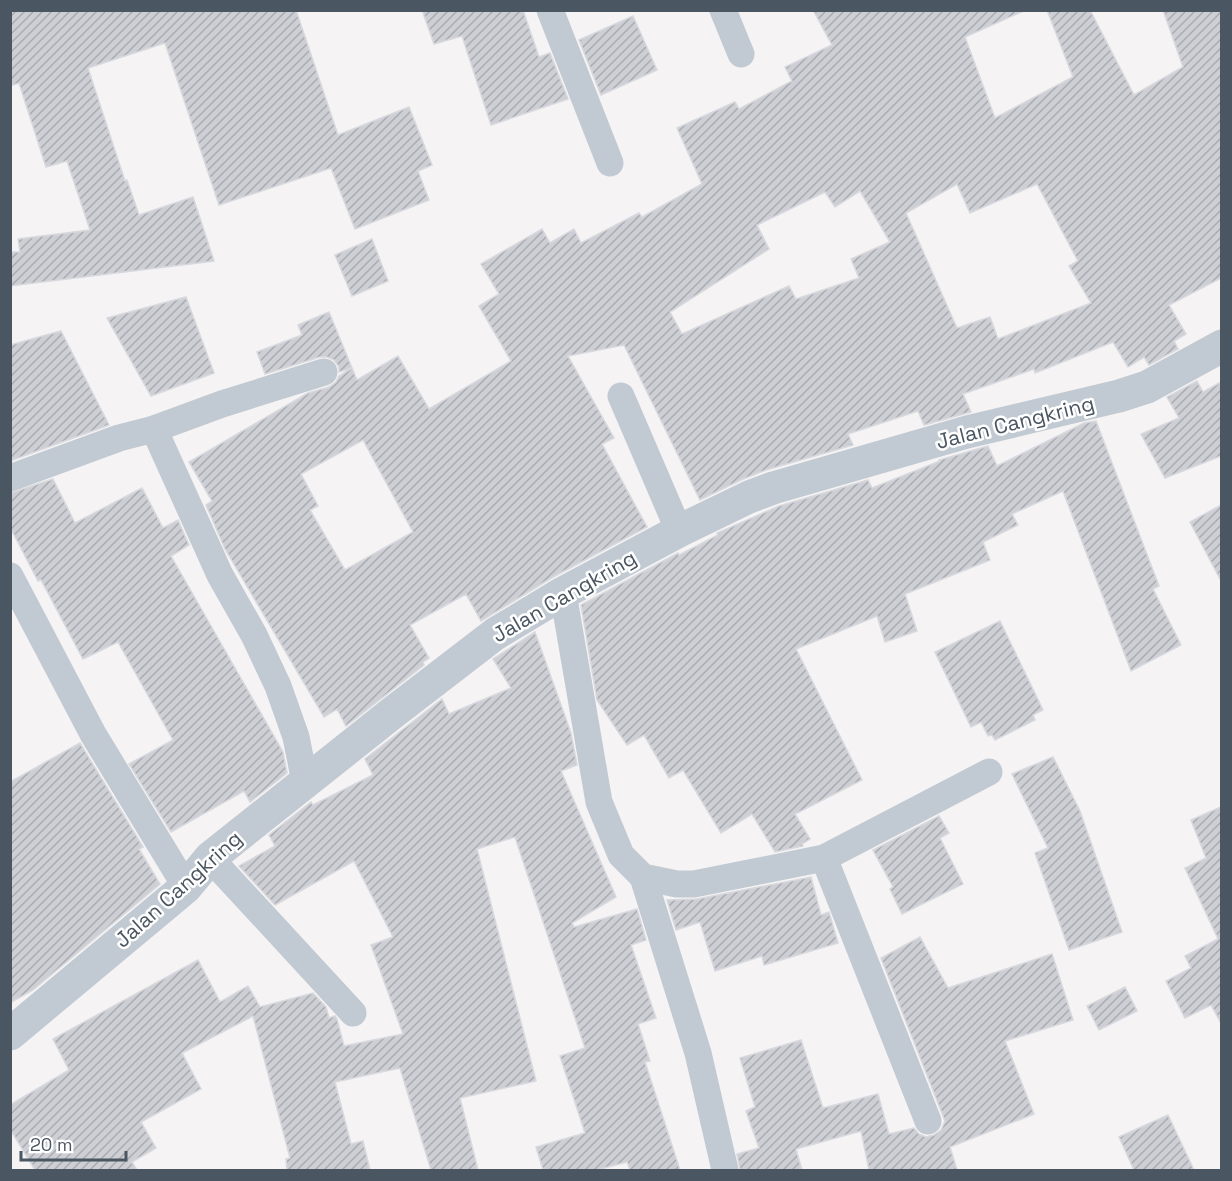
<svg xmlns="http://www.w3.org/2000/svg" width="1232" height="1181" viewBox="0 0 1232 1181" font-family="'Space Grotesk',sans-serif">
	<style>
		.building { fill: url(#building-hatch); stroke: #d7d9de; stroke-width: 1.5; fill-rule: evenodd }
		.lines { fill: none; stroke-linecap: round; stroke-linejoin: round }
		.minor { stroke: #c1cad2; stroke-width: 27 }
		.tertiary { stroke: #c1cad2; stroke-width: 33 }
		.labels { text-anchor: middle; dominant-baseline: central; stroke-width: 5; stroke-linejoin: round; paint-order: stroke }
		.street-label { font-size: 21px; fill: #4a5661; stroke: #fff }
	</style>
	<defs>
		<pattern id="building-hatch" width="6" height="6" patternUnits="userSpaceOnUse" patternTransform="scale(1.5)"><rect width="6" height="6" fill="#cdcfd5"/><path d="M-1 1l2-2M0 6l6-6M5 7l2-2" fill="none" stroke="#a8abb0"/></pattern>
	</defs>
	<rect width="100%" height="100%" fill="#f5f3f3"/>
	<!-- building -->
	<g class="building">
		<polygon points="10,10 296,10 338,135 409,107 432,165 418,171 429,200 355,229 331,168 219,205 165,43 88,68 125,181 127,180 139,215 193,197 214,261 10,286 10,252 20,252 18,239 90,230 67,161 46,167 19,83 10,86"/>
		<polygon points="422,10 523,10 539,57 550,53 568,99 491,125 462,36 434,44"/>
		<path d="M813,10H1026L965,37L995,118L1073,77L1047,10H1090L1134,95L1183,67L1163,10H1221V278L1169,305L1186,334L1174,341L1178,349L1149,365L1144,357L1128,367L1113,342L1035,373L1034,369L963,394L971,412L924,425L918,411L848,434L853,445L766,470L741,480L700,500L624,345L568,356L614,438L602,444L647,527L553,577L481,621L466,594L410,625L429,658L423,662L424,665L346,726L337,709L324,717L225,549L206,505L212,501L189,462L308,393L329,387L336,382L339,376L352,368L339,372V367L334,360L327,357H320L265,374L257,352L302,335L298,325L329,312L357,380L398,356L429,409L511,361L479,306L499,294L481,264L542,229L550,243L574,229L581,243L639,213L642,217L702,184L677,128L735,102L739,109L792,81L785,67L832,45ZM957,184L970,213L1037,184L1078,261L1069,266L1091,303L998,339L990,317L957,328L906,213ZM860,191L890,242L851,259L859,278L796,299L789,286L682,334L670,312L769,249L757,225L825,192L835,207ZM363,440L413,532L345,570L310,510L318,506L301,474Z"/>
		<polygon points="633,16 657,70 601,95 579,40"/>
		<polygon points="372,239 388,281 352,296 335,255"/>
		<polygon points="186,297 214,373 151,396 107,318"/>
		<polygon points="61,331 109,425 10,461 10,345"/>
		<polygon points="1197,381 1203,392 1221,382 1221,456 1165,478 1141,434 1179,418 1167,397"/>
		<polygon points="1096,421 1159,586 1153,589 1181,645 1131,671 1063,491 1012,514 1018,525 983,542 990,560 905,594 917,631 885,642 877,616 796,649 862,780 795,814 810,839 802,844 803,846 775,852 752,814 721,833 683,770 669,778 644,735 627,745 597,700 581,605 678,553 679,555 718,535 717,533 779,506 868,480 872,488 940,461 939,460 988,446 997,466 1084,423"/>
		<polygon points="53,479 75,523 142,488 163,528 178,520 189,545 171,556 283,752 287,773 250,802 244,791 171,832 129,764 173,740 118,642 83,659 41,580 38,581 10,527 10,493"/>
		<polygon points="1221,505 1221,581 1190,522"/>
		<polygon points="1000,621 1043,710 1033,715 1035,720 995,740 992,735 988,736 981,722 971,727 935,652"/>
		<polygon points="535,632 571,733 577,765 561,771 616,897 572,923 574,927 637,909 646,940 631,945 656,1018 638,1024 650,1061 645,1062 680,1170 630,1170 627,1162 597,1170 543,1170 536,1147 585,1133 560,1056 585,1048 515,837 477,849 536,1081 460,1098 478,1170 431,1170 400,1068 335,1082 351,1144 363,1141 370,1170 287,1170 286,1159 290,1158 253,1016 182,1053 201,1089 141,1122 156,1148 132,1162 137,1170 35,1170 10,1129 10,1105 69,1070 53,1039 198,960 220,1002 248,986 260,1007 313,993 326,1007 329,1018 335,1016 337,1019 344,1046 403,1034 371,945 393,937 354,861 275,905 239,866 275,846 269,835 311,802 313,805 373,775 365,759 442,699 449,714 511,688 493,659"/>
		<polygon points="80,743 143,847 139,849 160,884 33,990 10,1003 10,782"/>
		<polygon points="1053,757 1080,811 1122,932 1069,950 1035,853 1048,848 1012,774"/>
		<polygon points="1221,807 1221,1023 1211,1005 1185,1018 1166,981 1191,968 1185,956 1218,939 1185,868 1206,858 1191,820"/>
		<polygon points="939,816 949,833 940,838 963,884 902,914 890,889 893,887 873,850"/>
		<polygon points="811,877 821,915 829,912 838,943 764,965 762,956 715,971 700,922 676,930 667,900 697,899"/>
		<polygon points="920,937 948,988 1052,954 1073,1020 1005,1041 1034,1114 950,1147 957,1170 869,1170 861,1131 796,1149 802,1170 740,1170 737,1154 759,1148 746,1111 755,1107 740,1058 801,1040 823,1108 878,1094 889,1134 914,1128 919,1134 926,1137 934,1135 941,1130 945,1121 881,958"/>
		<polygon points="1125,987 1137,1011 1099,1030 1087,1006"/>
		<polygon points="1168,1115 1194,1170 1134,1170 1119,1137"/>
	</g>
	<g class="lines">
		<!-- minor -->
		<g class="minor">
			<polyline points="550,10 610,163"/>
			<polyline points="723,10 741,54"/>
			<polyline points="621,396 679,531"/>
			<polyline points="154,429 220,575 254,635 278,686 296,737 305,782"/>
			<polyline points="10,478 119,438 154,429 222,404 324,372"/>
			<polyline points="10,576 93,734 186,887"/>
			<polyline points="563,593 599,802 621,855 643,877 677,884 694,884 824,858 989,772"/>
			<polyline points="210,858 353,1013"/>
			<polyline points="824,858 928,1121"/>
			<polyline points="643,877 698,1053 725,1170"/>
		</g>
		<!-- tertiary -->
		<polyline class="tertiary" points="10,1034 186,887 210,858 391,714 495,634 563,593 679,531 749,497 773,488 967,432 1119,396 1147,387 1222,346"/>
	</g>
	<g class="labels">
		<!-- street labels -->
		<g class="street-label">
			<text transform="translate(1015 422) rotate(-14)">Jalan Cangkring</text>
			<text transform="translate(564 596) rotate(-30)">Jalan Cangkring</text>
			<text transform="translate(178 889) rotate(-42)">Jalan Cangkring</text>
		</g>
	</g>
	<!-- border -->
	<rect width="1232" height="1181" fill="none" stroke="#4a5661" stroke-width="24"/>
	<!-- scale -->
	<path d="M21 1151v9h105v-9" fill="none" stroke="#4a5661" stroke-width="3"/>
	<text x="30" y="1151" font-size="18" fill="#4a5661" stroke="#ffffff" stroke-width="4.5" paint-order="stroke">20 m</text>
</svg>
